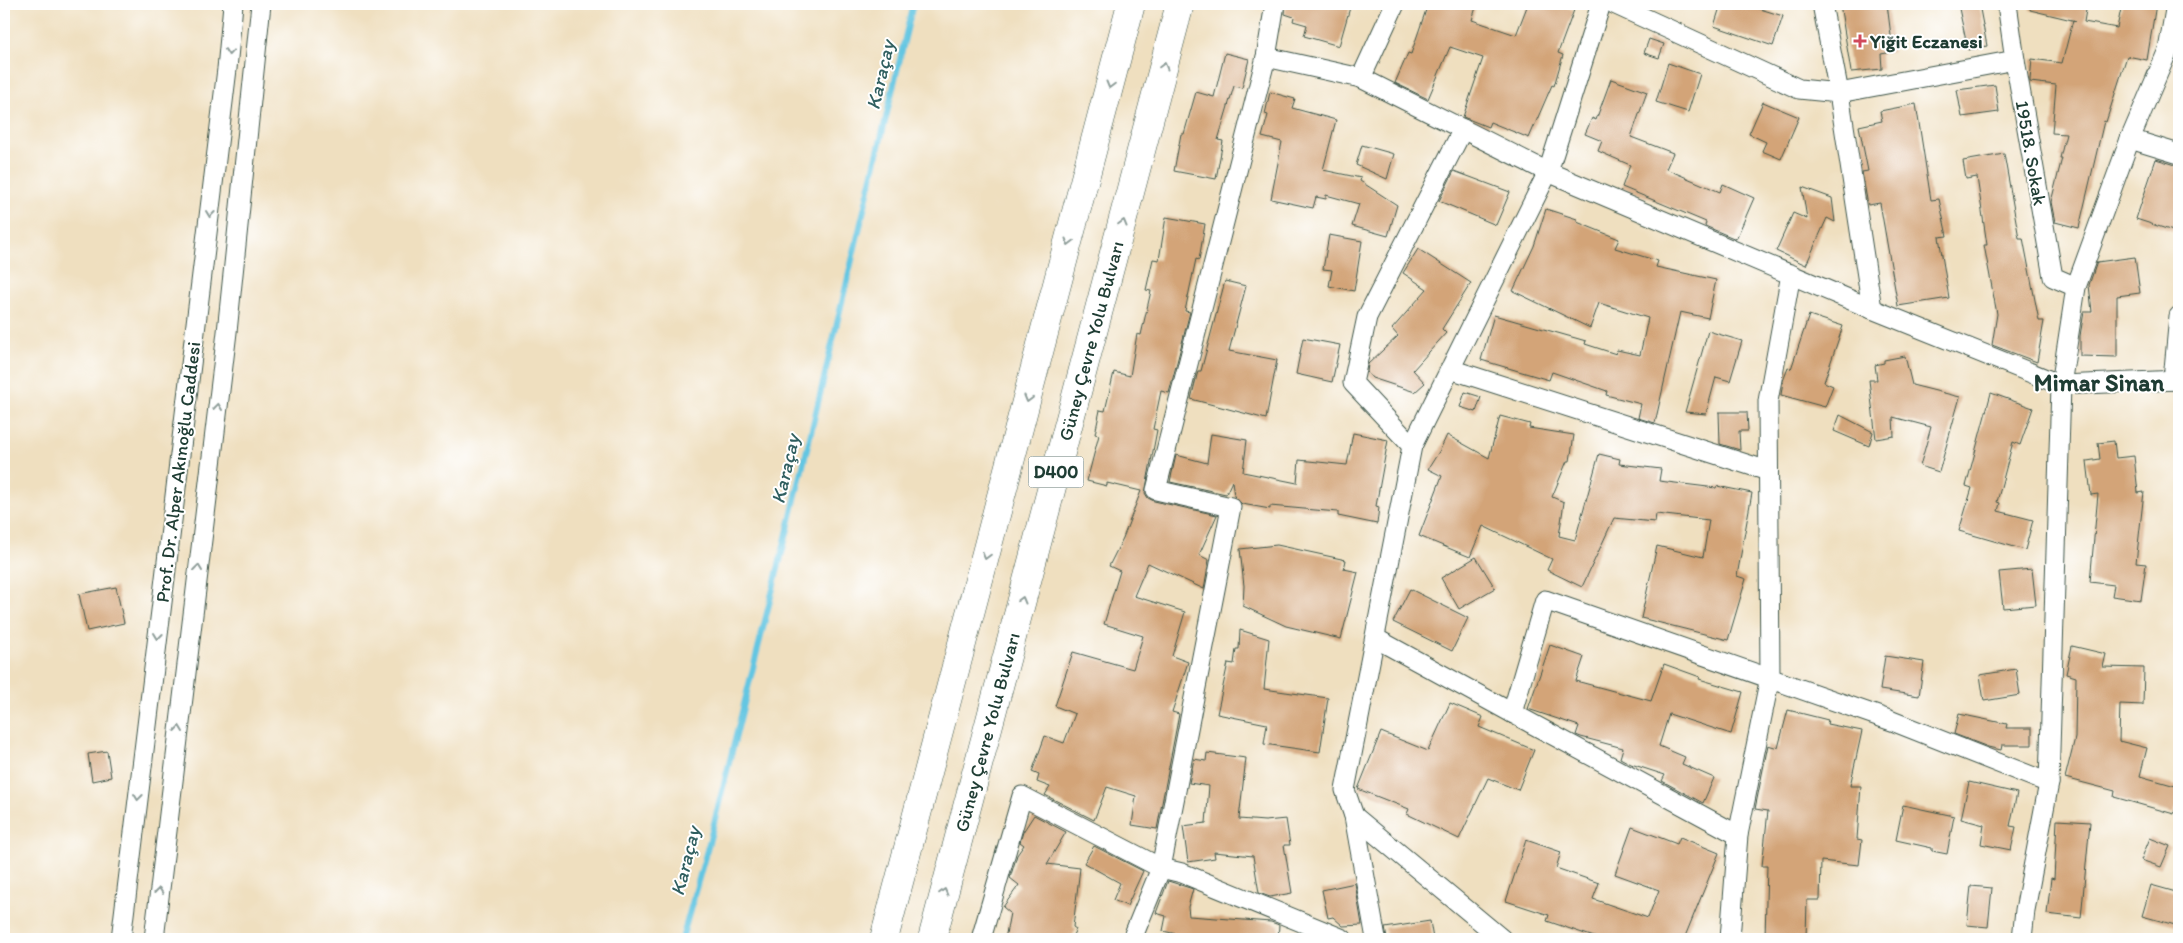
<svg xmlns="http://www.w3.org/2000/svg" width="2183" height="943" viewBox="0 0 2183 943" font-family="Itim,sans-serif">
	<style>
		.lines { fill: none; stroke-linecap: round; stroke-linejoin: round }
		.stream { stroke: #64c6e2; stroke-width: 6 }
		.building { fill: #d3a478 }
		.street-casing { stroke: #3e5549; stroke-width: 21 }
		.highway-casing { stroke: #3e5549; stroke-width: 29 }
		.street { stroke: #fff; stroke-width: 19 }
		.highway { stroke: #fff; stroke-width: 28 }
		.oneway { stroke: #8f9e9a }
		.poi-dot { fill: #d1495b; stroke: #fff; stroke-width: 2 }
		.labels { text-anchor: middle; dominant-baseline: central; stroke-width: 4; stroke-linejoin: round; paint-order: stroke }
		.shield { fill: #fff; stroke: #627771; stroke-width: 1 }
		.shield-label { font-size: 18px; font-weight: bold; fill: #1f3d34 }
		.poi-label { font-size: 19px; font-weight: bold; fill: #1f3d34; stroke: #fff; text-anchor: start }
		.street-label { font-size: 19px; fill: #1f3d34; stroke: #fff }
		.water-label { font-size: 20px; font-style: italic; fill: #305f60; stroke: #fff }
		.district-label { font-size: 24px; font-weight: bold; fill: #1f3d34; stroke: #fff }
	</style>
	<rect width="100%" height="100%" fill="#fff"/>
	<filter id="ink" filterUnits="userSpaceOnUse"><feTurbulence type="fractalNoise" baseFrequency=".02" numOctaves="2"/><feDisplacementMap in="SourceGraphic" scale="10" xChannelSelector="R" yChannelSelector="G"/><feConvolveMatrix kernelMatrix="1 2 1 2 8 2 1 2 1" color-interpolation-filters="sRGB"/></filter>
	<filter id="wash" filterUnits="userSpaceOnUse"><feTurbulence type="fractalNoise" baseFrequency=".0096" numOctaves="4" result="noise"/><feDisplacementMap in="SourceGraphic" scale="20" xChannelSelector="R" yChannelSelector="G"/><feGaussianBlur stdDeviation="1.12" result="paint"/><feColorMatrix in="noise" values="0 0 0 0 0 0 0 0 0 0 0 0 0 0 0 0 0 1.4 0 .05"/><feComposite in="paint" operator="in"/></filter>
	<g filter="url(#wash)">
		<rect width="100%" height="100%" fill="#efdfbf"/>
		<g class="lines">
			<!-- stream -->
			<polyline class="stream" points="682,939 710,839 788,529 913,4"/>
		</g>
		<g id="blocks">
			<!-- building -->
			<g class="building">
				<polygon points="1286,4 1351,4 1339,46 1304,36 1307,25 1293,21 1294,17 1285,14"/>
				<polygon points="1428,4 1477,4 1472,20 1516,35 1528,4 1558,4 1574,10 1558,53 1563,55 1554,86 1552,85 1529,138 1490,122 1488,127 1463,117 1483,58 1450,47 1428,99 1395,83 1408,53 1411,54"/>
				<polygon points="1721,4 1744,4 1783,16 1773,46 1714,26"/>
				<polygon points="1840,4 1887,4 1893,52 1881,54 1882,69 1851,72"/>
				<polygon points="1958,4 1979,4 1987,46 1968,50"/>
				<polygon points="2031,4 2087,4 2084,22 2117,28 2122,4 2156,4 2147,60 2127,56 2106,122 2104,121 2079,228 2055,222 2051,202 2062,158 2060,158 2066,134 2052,133 2056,85 2030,82 2030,80 2032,59 2062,63 2073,20 2076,21 2030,10"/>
				<polygon points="1649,39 1664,44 1659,58 1644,53"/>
				<polygon points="1225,53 1249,59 1242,88 1234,86 1218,140 1223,141 1216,179 1174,171 1181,134 1184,134 1196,92 1214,97"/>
				<polygon points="1668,63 1700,74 1688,112 1656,102"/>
				<polygon points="1611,79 1647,92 1631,137 1673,153 1666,169 1720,192 1723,184 1754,198 1736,239 1705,226 1706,222 1622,187 1630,165 1598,151 1602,141 1585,134 1592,118 1596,120"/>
				<polygon points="1995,85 1999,112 1962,117 1957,90"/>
				<polygon points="1270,92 1295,99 1292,108 1336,120 1323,170 1361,178 1360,181 1397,205 1388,236 1352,226 1359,204 1326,195 1326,199 1316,197 1313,208 1271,199 1282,142 1262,137 1268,115 1265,114"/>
				<polygon points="1763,102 1799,117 1781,159 1762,151 1766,142 1749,134"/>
				<polygon points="1916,104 1931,200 1939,199 1947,236 1939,237 1949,298 1898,306 1880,203 1868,205 1862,172 1868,171 1859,126 1882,121 1880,111"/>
				<polygon points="1362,145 1394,154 1387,179 1356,165"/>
				<polygon points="2004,154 2019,238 2023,238 2039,321 2044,321 2037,362 1992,345 1997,314 1984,245 1987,245 1977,177 1966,179 1963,161"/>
				<polygon points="2156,159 2179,166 2179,212 2173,231 2136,219"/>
				<polygon points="1454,171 1510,192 1496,225 1439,201"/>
				<polygon points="1802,187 1832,198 1835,222 1827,218 1806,265 1776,251 1793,213 1807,219"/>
				<polygon points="1546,209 1577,219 1577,222 1619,239 1615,248 1658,261 1656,267 1716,280 1708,318 1680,312 1655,423 1638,418 1641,404 1606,395 1607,391 1552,372 1549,380 1481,360 1494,315 1586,341 1585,344 1616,354 1617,350 1640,355 1648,318 1599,303 1590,328 1513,291 1534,246"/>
				<polygon points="1166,217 1205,224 1199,260 1196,259 1185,311 1190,312 1169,393 1161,391 1153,429 1157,430 1145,493 1148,498 1154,501 1217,515 1199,555 1209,560 1204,589 1148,563 1134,596 1185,612 1172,656 1188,662 1172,712 1179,714 1157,829 1132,825 1136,796 1107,787 1094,820 1045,795 1050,787 1037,782 1039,775 1032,772 1045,736 1064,743 1075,714 1055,706 1073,652 1133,669 1143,636 1104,624 1120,571 1109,566 1123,538 1141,491 1107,483 1107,486 1087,481 1099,435 1095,434 1100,410 1105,411 1114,372 1130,376 1137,334 1141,335 1151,291 1146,290 1153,259 1159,260"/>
				<polygon points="1329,235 1362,241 1354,291 1329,286 1332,270 1323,269"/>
				<polygon points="1418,249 1471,283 1442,329 1446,333 1413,370 1425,383 1415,392 1372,378 1367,372 1368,364 1398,336 1392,329 1427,289 1403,273"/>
				<polygon points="2135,257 2140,293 2117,296 2117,357 2080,356 2080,336 2084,312 2092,312 2089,285 2097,262"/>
				<polygon points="1225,281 1246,286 1229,351 1277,360 1266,419 1191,399 1198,371 1201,371"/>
				<polygon points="1809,315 1843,326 1824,382 1833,386 1825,407 1781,395 1783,381 1788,368 1791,369"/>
				<polygon points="1708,331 1742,341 1730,381 1716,377 1706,414 1685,412"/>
				<polygon points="1303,338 1340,345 1332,382 1296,374"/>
				<polygon points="1905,356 1912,385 1960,397 1939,472 1920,466 1931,427 1893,417 1894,436 1876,439 1869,380 1877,380 1875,365 1884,363 1884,360"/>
				<polygon points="1465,392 1481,397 1476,412 1460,407"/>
				<polygon points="1991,393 2033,408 2020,445 2013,442 1997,502 2000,503 1998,511 2033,520 2025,550 1959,531 1972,488 1966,486"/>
				<polygon points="1719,412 1747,412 1748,431 1739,431 1740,450 1720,444"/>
				<polygon points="1840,415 1873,432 1869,446 1834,431"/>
				<polygon points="1500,416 1530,424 1529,428 1574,435 1570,461 1567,461 1552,497 1564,502 1559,536 1575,540 1599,454 1620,459 1619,464 1661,469 1659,481 1716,488 1717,486 1752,493 1737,576 1746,579 1728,640 1641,618 1657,546 1703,557 1709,520 1656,514 1655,522 1614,518 1582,587 1547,570 1552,559 1483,526 1470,557 1419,536 1442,476 1428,469 1440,450 1447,435 1489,458"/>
				<polygon points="1353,433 1388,440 1376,506 1379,507 1377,524 1338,516 1338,512 1270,506 1270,509 1242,504 1234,496 1232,481 1226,494 1170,482 1176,455 1207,463 1211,434 1247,440 1243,472 1297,483 1299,460 1347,465"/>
				<polygon points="2114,441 2116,458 2134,456 2138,493 2144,492 2136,563 2146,564 2141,600 2112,596 2114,585 2090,582 2098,494 2091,495 2087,461 2100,459 2098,443"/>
				<polygon points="1277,545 1346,560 1344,569 1358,572 1341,639 1286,626 1243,606 1244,586 1240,549"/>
				<polygon points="1476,557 1495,588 1459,609 1441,578"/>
				<polygon points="2032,569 2036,605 2003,608 1999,572"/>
				<polygon points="116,587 124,623 87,631 79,594"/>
				<polygon points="1410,589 1468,618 1452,651 1393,622"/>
				<polygon points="1240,630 1269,639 1264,689 1328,698 1320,752 1264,744 1267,724 1217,714 1228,663 1234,664 1236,649 1239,649"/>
				<polygon points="1550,645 1584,657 1576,681 1651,701 1664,664 1700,677 1699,679 1743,692 1731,734 1669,714 1659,746 1685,757 1682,764 1714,778 1703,803 1662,781 1665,775 1631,764 1620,758 1623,748 1581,737 1576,735 1579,726 1528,709"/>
				<polygon points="2072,646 2106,654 2103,667 2144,668 2143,705 2120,704 2119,741 2147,748 2140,776 2179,787 2179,804 2177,804 2174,814 2114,797 2115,791 2065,778 2075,738 2076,677 2066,674"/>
				<polygon points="1885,656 1924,662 1919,696 1880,690"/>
				<polygon points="2016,669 2020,695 1984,701 1980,675"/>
				<polygon points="1450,703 1483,717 1479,727 1534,750 1518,790 1488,778 1459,839 1407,814 1409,809 1358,789 1381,732 1428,751"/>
				<polygon points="1788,710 1828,720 1827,724 1862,731 1850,786 1861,786 1857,839 1862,840 1859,865 1821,861 1820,900 1807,900 1806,938 1765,937 1767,866 1762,866 1768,811 1755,809 1768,745 1778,748"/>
				<polygon points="1959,714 2007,724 2006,728 2032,728 2032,745 2002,745 2001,750 1988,747 1954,734"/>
				<polygon points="107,751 111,777 92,781 88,754"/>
				<polygon points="1207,753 1246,758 1239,819 1265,821 1286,819 1290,845 1284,845 1292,893 1270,897 1259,893 1253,856 1214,852 1215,858 1188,862 1183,826 1206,823 1209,786 1189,783 1194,759 1206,761"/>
				<polygon points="1969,782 2017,793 2010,826 2016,827 2011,850 1981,844 1984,825 1961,819"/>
				<polygon points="1903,805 1954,816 1947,854 1932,851 1932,848 1896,840"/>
				<polygon points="1034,815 1066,832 1047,864 1080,868 1073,927 1076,929 1071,939 1005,939 1010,913 1003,907 1019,885 1010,878 1017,855 1024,845 1020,842 1023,832"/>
				<polygon points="2057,820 2090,822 2081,918 2047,914 2051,878 2054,879"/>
				<polygon points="1632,827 1677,844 1680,837 1719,853 1684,939 1600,939 1547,921 1549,915 1506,901 1526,840 1561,852 1556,868 1599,883 1593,899 1648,918 1659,890 1615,874"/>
				<polygon points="2150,838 2170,846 2161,867 2141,860"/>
				<polygon points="1094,846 1143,871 1127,906 1113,900 1120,883 1084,863"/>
				<polygon points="1168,881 1193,889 1188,907 1189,916 1271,922 1279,925 1278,939 1184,939 1185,936 1163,931 1166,916 1156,913"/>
				<polygon points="1355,883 1362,925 1343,926 1333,917 1328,918 1322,890"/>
				<polygon points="2151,885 2176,892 2174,899 2179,900 2179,926 2142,916"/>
				<polygon points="1971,886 1992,888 1988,927 1967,925"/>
				<polygon points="1430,921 1433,939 1387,939 1385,928"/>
			</g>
		</g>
	</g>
	<g filter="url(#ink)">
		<use href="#blocks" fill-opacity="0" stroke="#3e5549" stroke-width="1"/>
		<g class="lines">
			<!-- street casing -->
			<g class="street-casing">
				<g id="street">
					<polyline points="1614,4 1799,89 1839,93 2015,60"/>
					<polyline points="1822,4 1839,93 1872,309"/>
					<polyline points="2007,4 2015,60 2053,277 2076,287"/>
					<polyline points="1266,57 1361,78 1395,4"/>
					<polyline points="1361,78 1548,172 1872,309 2061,385 2179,380"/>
					<polyline points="2130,139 2168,50 2176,4"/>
					<polyline points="1450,369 1768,471"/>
					<polyline points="2173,380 2179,316"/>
					<polyline points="1412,446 1353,383 1367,317 1463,129"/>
					<polyline points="1375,638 1512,713 1545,600 1892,721 2049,783"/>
					<polyline points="1512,713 1738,835"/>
					<polyline points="1354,816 1502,939"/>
					<polyline points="121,939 227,69 233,4"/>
					<polyline points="154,939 227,332 261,4"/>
					<polyline points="981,939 1022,796 1161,868 1182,873 1343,939"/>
					<polyline points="1132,939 1161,868 1231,507 1156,490 1266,57 1275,4"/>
					<polyline points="1376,939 1354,816 1345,790 1412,446 1548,172 1601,4"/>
					<polyline points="1730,939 1738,835 1770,677 1768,401 1791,274"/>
					<polyline points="2022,939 2025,910 2049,783 2061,385 2076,287 2130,139 2179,154"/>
				</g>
			</g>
			<!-- highway casing -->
			<g class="highway-casing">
				<g id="highway">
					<polyline points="884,939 1131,4"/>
					<path id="s1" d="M932,939L1180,4"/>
				</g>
			</g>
			<!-- street -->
			<use href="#street" class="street"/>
			<!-- highway -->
			<use href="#highway" class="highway"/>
		</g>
		<!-- one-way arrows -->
		<defs><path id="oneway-chevron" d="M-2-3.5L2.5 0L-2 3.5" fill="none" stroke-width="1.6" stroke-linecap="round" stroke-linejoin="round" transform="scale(1.25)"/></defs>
		<g class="oneway">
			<use href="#oneway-chevron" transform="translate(229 52) rotate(95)"/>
			<use href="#oneway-chevron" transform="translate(1164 66) rotate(-75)"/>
			<use href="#oneway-chevron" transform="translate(1110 85) rotate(105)"/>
			<use href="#oneway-chevron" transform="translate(210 214) rotate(97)"/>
			<use href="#oneway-chevron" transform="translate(1123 223) rotate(-75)"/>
			<use href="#oneway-chevron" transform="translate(1069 242) rotate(105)"/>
			<use href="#oneway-chevron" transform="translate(1028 399) rotate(105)"/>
			<use href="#oneway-chevron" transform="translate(218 407) rotate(-83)"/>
			<use href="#oneway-chevron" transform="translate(986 556) rotate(105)"/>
			<use href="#oneway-chevron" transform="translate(198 568) rotate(-83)"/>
			<use href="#oneway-chevron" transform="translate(1022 600) rotate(-75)"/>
			<use href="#oneway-chevron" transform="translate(158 636) rotate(97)"/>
			<use href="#oneway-chevron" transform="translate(179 729) rotate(-83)"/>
			<use href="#oneway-chevron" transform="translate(138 797) rotate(97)"/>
			<use href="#oneway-chevron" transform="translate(159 891) rotate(-83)"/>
			<use href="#oneway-chevron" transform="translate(944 892) rotate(-75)"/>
		</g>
	</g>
	<!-- markers -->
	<path class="poi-dot" d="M1857.5 33.5h5v5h5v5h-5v5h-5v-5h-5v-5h5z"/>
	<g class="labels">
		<!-- shield labels -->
		<rect class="shield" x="1028.5" y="456.5" width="55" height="31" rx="4"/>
		<g class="shield-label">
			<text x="1056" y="472">D400</text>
		</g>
		<!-- poi labels -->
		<g class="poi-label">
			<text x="1870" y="41">Yiğit Eczanesi</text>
		</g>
		<!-- street labels -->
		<g class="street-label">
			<text transform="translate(2031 153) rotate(80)">19518. Sokak</text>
			<text stroke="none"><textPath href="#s1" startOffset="619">Güney Çevre Yolu Bulvarı</textPath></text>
			<text transform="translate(178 472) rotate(-83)">Prof. Dr. Alper Akınoğlu Caddesi</text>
			<text stroke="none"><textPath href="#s1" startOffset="214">Güney Çevre Yolu Bulvarı</textPath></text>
		</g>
		<!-- water labels -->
		<g class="water-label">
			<text transform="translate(880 75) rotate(-77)">Karaçay</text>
			<text transform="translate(785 469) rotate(-77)">Karaçay</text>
			<text transform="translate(685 861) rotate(-76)">Karaçay</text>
		</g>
		<!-- district labels -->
		<g class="district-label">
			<text x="2099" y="382">Mimar Sinan</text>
		</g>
	</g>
	<!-- margin -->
	<rect width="2183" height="943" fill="none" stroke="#fff" stroke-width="20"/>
</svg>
